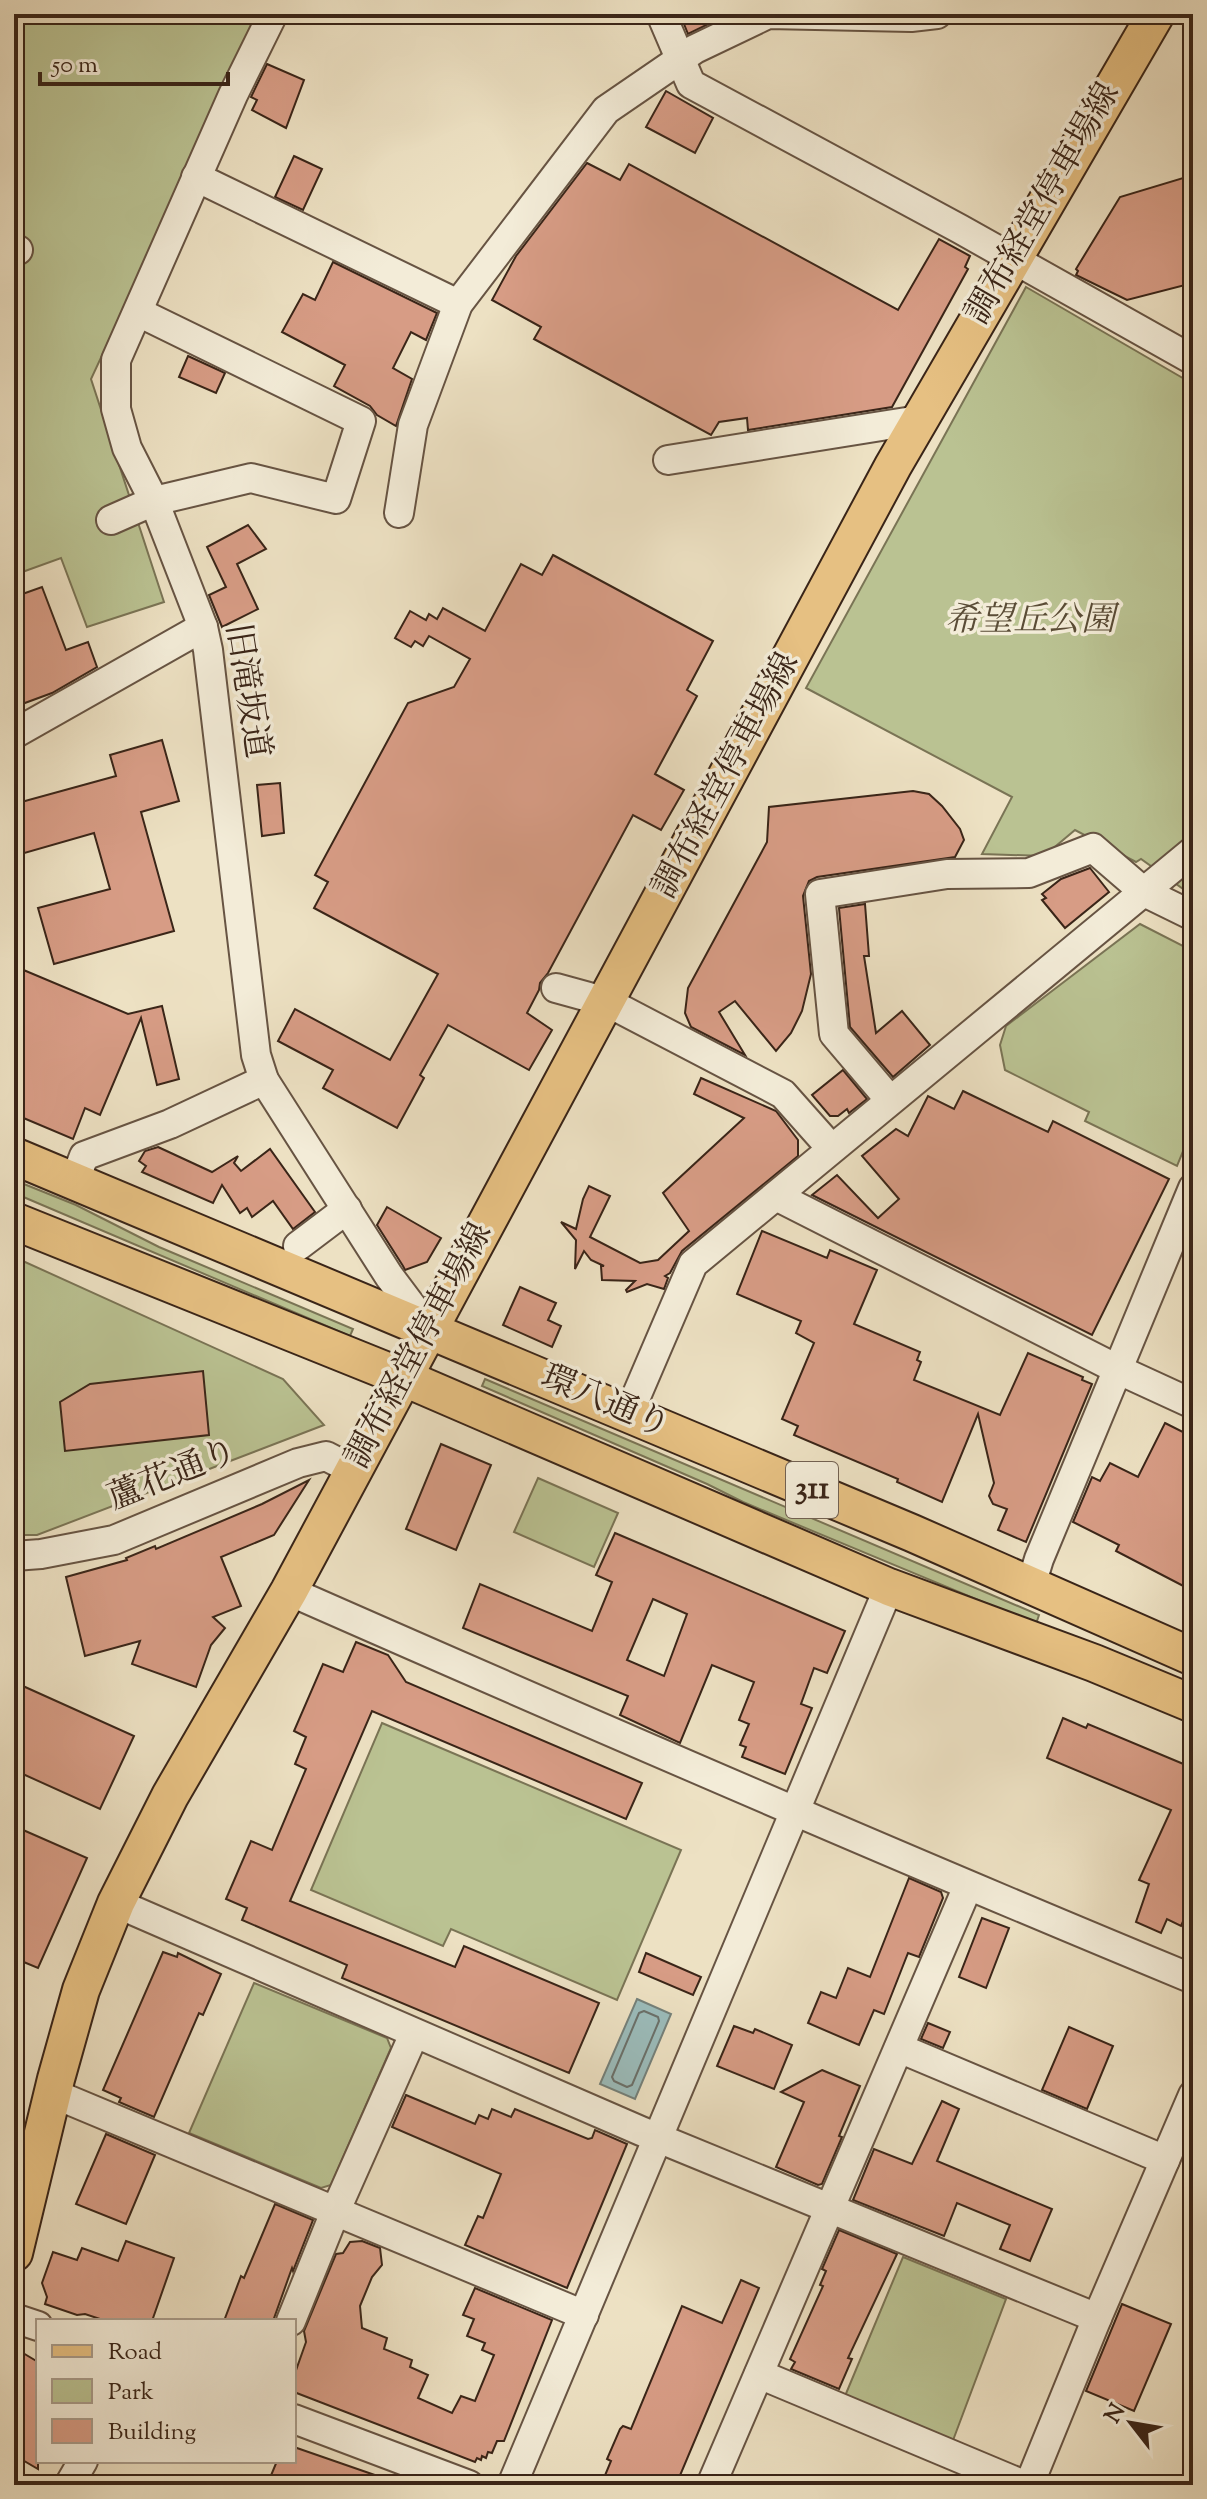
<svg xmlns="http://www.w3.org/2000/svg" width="1207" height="2499" viewBox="0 0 1207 2499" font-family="'Sorts Mill Goudy','Noto Serif JP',serif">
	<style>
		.green { fill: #bac292; stroke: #7a7455; stroke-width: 2 }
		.water { fill: #9bbcbb; stroke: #74807a; stroke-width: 2 }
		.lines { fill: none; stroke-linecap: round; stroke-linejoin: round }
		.shore { stroke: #6a706a; stroke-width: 2 }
		.building { fill: #d79c85; stroke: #3a2518; stroke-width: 2; fill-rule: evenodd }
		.minor-casing { stroke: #675443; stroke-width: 32 }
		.major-casing { stroke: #3a2518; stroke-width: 40 }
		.minor { stroke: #f3ecd8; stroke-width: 28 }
		.major { stroke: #e6c082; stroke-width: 36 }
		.labels { text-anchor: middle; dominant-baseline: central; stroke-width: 7; stroke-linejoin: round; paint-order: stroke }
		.shield { fill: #f3ecd8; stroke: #726152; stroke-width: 2 }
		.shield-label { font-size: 32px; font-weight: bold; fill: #3a2518 }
		.street-label { font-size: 34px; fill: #3a2518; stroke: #f3ecd8 }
		.park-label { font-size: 34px; font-style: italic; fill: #5a4c36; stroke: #f3ecd8 }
	</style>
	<rect width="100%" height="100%" fill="#ede1c3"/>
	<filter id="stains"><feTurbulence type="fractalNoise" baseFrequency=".0025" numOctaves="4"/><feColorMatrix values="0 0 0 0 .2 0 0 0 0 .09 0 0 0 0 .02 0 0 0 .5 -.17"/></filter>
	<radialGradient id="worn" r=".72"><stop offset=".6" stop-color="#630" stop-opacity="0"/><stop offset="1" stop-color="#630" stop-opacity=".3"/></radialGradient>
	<!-- green -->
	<g class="green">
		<polygon points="14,14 261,14 91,379 164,602 87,627 61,558 14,575"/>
		<polygon points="1026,287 1193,384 1193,896 1141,859 1136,862 1075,830 1044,856 982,854 1012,797 806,688"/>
		<polygon points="1140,924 1193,951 1193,1127 1177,1166 1085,1121 1089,1112 1005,1070 1000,1045 1006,1026"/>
		<polygon points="14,1180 76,1205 159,1247 353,1329 350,1336 14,1193"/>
		<polygon points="14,1257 283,1379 324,1425 37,1535 14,1535"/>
		<polygon points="485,1379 1039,1615 1036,1624 743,1502 707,1484 482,1386"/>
		<polygon points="538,1478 618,1513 594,1567 514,1532"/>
		<polygon points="382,1723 681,1850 617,2000 451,1929 443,1946 311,1890"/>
		<polygon points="254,1983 387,2038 391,2048 331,2185 321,2188 189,2133"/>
		<polygon points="903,2257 1006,2299 952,2443 845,2396"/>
	</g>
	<!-- water -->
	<polygon class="water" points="637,1999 671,2014 635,2099 600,2084"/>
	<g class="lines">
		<!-- shore -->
		<polygon class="shore" points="644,2011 658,2017 659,2021 632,2085 627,2087 614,2081 612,2077 639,2013"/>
	</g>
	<!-- building -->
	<g class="building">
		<polygon points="680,14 729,14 688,34"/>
		<polygon points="267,64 304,80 286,128 252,110 257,100 251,97"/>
		<polygon points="666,91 713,118 695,153 646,127"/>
		<polygon points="294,156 322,169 303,210 275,197"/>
		<polygon points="587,163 620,180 629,164 898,310 939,239 970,256 965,267 968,269 892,407 748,430 747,418 719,422 711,435 534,339 541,327 492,300 516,256"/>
		<polygon points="1193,175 1193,283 1127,300 1076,275 1078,271 1076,269 1120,197"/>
		<polygon points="333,262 437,313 426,340 411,332 393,368 412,379 396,426 377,415 370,406 334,386 345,365 282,332 303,294 315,300"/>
		<polygon points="188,356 225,373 216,393 179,377"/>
		<polygon points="248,525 266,549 237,564 258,609 222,627 209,595 226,587 207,547"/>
		<polygon points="553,555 713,641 687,690 697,696 655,774 684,790 661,830 633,815 548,973 540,983 539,990 527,1013 552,1030 529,1070 448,1025 420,1075 424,1078 397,1128 323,1088 333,1070 278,1041 295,1009 390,1060 438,974 314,908 328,882 315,875 408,703 454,687 470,659 429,636 423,646 415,641 411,647 395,638 410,611 426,620 429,614 437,619 443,608 485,631 521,564 542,575"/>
		<polygon points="42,587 66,650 88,642 97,667 52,693 14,707 14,597"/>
		<polygon points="162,740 179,801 141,812 174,931 54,964 38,908 110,889 94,833 14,856 14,804 116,776 110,755"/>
		<polygon points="280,783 284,833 262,836 257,785"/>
		<polygon points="913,791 929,794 942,806 960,829 964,840 955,857 817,877 809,881 803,896 811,974 802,1011 791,1033 776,1051 735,1001 719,1012 745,1055 691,1027 685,1013 688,988 767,842 769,807"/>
		<polygon points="1090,868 1109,892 1065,928 1042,900 1046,898 1042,894 1061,879"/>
		<polygon points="865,904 869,956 864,956 876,1033 902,1011 930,1045 893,1077 850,1027 839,908"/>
		<polygon points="14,966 128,1014 162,1006 179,1079 157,1085 141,1018 100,1115 85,1108 73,1139 14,1114"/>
		<polygon points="843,1070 867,1099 849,1113 847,1109 838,1116 830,1116 812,1095"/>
		<polygon points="701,1078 776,1111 798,1140 798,1156 682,1251 670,1273 665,1276 668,1278 664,1289 647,1284 627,1292 626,1290 635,1281 602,1280 601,1266 604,1266 591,1260 584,1251 575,1269 576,1240 561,1222 576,1229 583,1199 589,1186 610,1196 590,1237 640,1263 658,1260 689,1231 663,1193 744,1118 694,1094"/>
		<polygon points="963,1091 1048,1132 1053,1121 1169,1179 1092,1335 812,1195 837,1175 878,1218 899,1199 862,1156 896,1129 908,1136 928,1096 954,1109"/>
		<polygon points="158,1147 212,1172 238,1156 234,1163 241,1171 270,1149 315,1212 293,1229 273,1201 252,1217 247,1208 240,1213 222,1185 213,1203 142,1172 146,1166 139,1161 145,1151"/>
		<polygon points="387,1207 441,1238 427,1262 405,1270 403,1266 377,1225"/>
		<polygon points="762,1231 827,1258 830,1250 877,1270 854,1324 920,1352 917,1360 921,1362 914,1380 1000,1415 1028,1353 1083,1377 1082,1380 1092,1384 1026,1542 998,1530 1007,1509 993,1504 989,1496 994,1483 978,1414 942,1502 897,1482 898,1479 794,1435 798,1426 782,1419 814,1343 796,1333 801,1321 737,1294"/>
		<polygon points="520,1287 556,1303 548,1320 561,1326 552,1347 503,1325"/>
		<polygon points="203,1371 209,1435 65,1451 60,1402 90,1384"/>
		<polygon points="1165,1423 1193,1437 1193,1591 1116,1551 1119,1545 1073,1522 1092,1477 1100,1481 1110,1463 1138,1477"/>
		<polygon points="441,1444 491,1465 456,1550 406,1529"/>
		<polygon points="309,1480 274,1535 221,1557 241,1606 213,1617 225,1628 211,1645 196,1687 132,1664 140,1641 85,1656 66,1577 127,1560 126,1558 155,1546 156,1549 262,1504"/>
		<path d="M615,1533L845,1631L827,1673L814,1668L801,1704L812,1708L785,1774L742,1757L746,1747L740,1745L749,1724L739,1720L754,1682L712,1665L680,1743L620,1715L628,1696L463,1628L480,1584L592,1631L612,1582L596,1575ZM653,1599L687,1614L664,1676L627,1660Z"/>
		<polygon points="356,1642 388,1655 406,1682 642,1783 626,1819 372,1711 290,1901 455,1967 464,1946 599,2003 569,2073 342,1978 347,1965 242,1920 247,1908 226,1899 251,1841 272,1850 306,1769 295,1764 306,1737 294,1731 323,1664 343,1672"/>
		<polygon points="14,1682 134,1736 100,1809 14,1770"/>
		<polygon points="1063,1718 1086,1728 1088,1724 1193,1768 1193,1899 1181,1926 1167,1919 1161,1933 1136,1922 1149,1884 1139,1880 1171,1810 1047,1758"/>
		<polygon points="14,1826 87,1858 38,1968 14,1958"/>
		<polygon points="909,1878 941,1892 943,1898 919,1957 908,1953 884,2014 874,2010 859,2045 808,2023 821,1992 836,1998 848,1968 870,1977"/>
		<polygon points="982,1918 1009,1928 986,1988 959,1977"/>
		<polygon points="163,1952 177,1957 178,1953 221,1974 203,2015 199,2013 154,2117 119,2102 121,2098 103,2090"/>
		<polygon points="646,1953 701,1977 693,1995 639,1972"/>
		<polygon points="928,2023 950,2032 943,2048 921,2039"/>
		<polygon points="734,2026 753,2033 755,2029 792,2045 774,2089 717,2066"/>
		<polygon points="1069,2027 1113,2046 1087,2109 1042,2090"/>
		<polygon points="822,2070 860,2086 839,2136 842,2137 822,2184 818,2185 776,2167 804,2102 781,2092"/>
		<polygon points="406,2095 475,2124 479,2115 488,2119 492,2109 511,2117 515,2109 588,2139 592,2138 595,2130 627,2144 567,2288 465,2245 478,2216 483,2218 501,2174 392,2127"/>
		<polygon points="942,2101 959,2109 937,2161 1052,2209 1030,2261 1000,2249 1010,2225 957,2203 944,2236 853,2200 874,2149 912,2164"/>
		<polygon points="106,2134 155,2155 126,2224 76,2204"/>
		<polygon points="275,2204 313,2220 293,2271 292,2268 273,2321 224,2321 241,2276 244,2278"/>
		<polygon points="839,2230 897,2254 848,2358 852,2359 839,2389 791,2369 795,2362 790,2359 823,2286 820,2285 826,2271 822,2269"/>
		<polygon points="126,2241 174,2258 152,2321 106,2321 85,2314 77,2315 45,2304 47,2297 42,2283 53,2252 77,2260 82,2248 118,2261"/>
		<polygon points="362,2241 380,2248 382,2265 372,2277 360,2306 362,2328 387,2338 384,2349 412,2360 410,2367 428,2375 418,2398 452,2413 461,2396 475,2401 494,2355 482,2350 485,2343 467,2336 474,2319 463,2315 475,2288 552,2320 504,2441 497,2441 492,2453 488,2452 486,2458 482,2456 481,2460 477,2458 475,2462 294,2392 294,2376 306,2342 304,2331 336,2254 343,2253 350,2242"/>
		<polygon points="741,2280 759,2288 676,2485 601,2485 611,2461 607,2459 620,2429 623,2426 631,2429 682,2306 722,2323"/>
		<polygon points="1122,2304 1171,2324 1134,2411 1086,2391"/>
		<polygon points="23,2353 38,2362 38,2469 14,2455 14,2370"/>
		<polygon points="294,2447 395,2482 395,2485 267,2485 277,2461 294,2461"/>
	</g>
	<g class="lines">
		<!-- minor casing -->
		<g class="minor-casing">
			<g id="minor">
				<polyline points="273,14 233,95 116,360 116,409 127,448 154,501 203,627 208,650 256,1055 264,1080 389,1276 428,1328"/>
				<polyline points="661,14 691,84 960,229 1193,360"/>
				<polyline points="196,177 458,304"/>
				<polyline points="14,248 18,250"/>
				<polyline points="668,460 919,420"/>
				<polyline points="399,513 413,425 458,304 606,110 695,49 768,14 911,17 937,14"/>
				<polyline points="111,520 154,501 251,478 336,499 361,421 138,312"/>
				<polyline points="14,734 203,627"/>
				<polyline points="556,988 607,1002 783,1094 831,1148"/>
				<polyline points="890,1100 834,1034 820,894 947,874 1029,873 1093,848 1144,892 1193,916"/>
				<polyline points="75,1180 84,1156 170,1124 264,1080"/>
				<polyline points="776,1196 1119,1370 1193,1404"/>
				<polyline points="298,1246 347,1209"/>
				<polyline points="629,1413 693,1264 1193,851"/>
				<polyline points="14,1556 41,1554 114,1540 298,1463 326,1456 353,1470"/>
				<polyline points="1031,1585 1039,1559 1193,1188"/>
				<path d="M289,1591C589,1723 890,1854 1193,1979"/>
				<polyline points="116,1903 641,2131 1097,2318"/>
				<polyline points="899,2048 1165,2160"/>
				<polyline points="52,2093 584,2315"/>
				<polyline points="14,2318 38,2326"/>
				<polyline points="291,2321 335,2212 414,2034"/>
				<polyline points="759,2374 1024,2485"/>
				<polyline points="294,2419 469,2485"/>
				<polyline points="69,2485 83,2461"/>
				<polyline points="512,2485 889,1587"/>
				<polyline points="711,2485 968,1886"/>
				<polyline points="1029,2485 1097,2318 1193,2095"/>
			</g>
		</g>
		<!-- major casing -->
		<g class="major-casing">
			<g id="major">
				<polyline points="14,1156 912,1533 1193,1657"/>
				<polyline points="14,1221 402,1377 889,1587 1094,1663 1193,1704"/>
				<polyline points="14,2253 56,2079 81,1990 116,1903 170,1796 289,1591 893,466 1156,14"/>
			</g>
		</g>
		<!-- minor -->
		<use href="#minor" class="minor"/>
		<!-- major -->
		<use href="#major" class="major"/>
	</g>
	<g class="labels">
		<!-- shield labels -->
		<rect class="shield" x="786" y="1462" width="52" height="56" rx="6"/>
		<g class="shield-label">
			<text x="812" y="1490">311</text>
		</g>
		<!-- street labels -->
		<g class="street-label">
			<text transform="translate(1044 204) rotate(-60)">調布経堂停車場線</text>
			<text transform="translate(246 691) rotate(81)">旧滝坂道</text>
			<text transform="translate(727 776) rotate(-62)">調布経堂停車場線</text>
			<text transform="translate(420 1346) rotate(-62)">調布経堂停車場線</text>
			<text transform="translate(605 1403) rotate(23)">環八通り</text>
			<text transform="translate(173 1476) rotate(-22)">蘆花通り</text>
		</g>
		<!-- park labels -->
		<g class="park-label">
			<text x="1030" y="621">希望丘公園</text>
		</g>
	</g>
	<!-- margin -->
	<rect width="1207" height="2499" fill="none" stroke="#ede1c3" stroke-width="48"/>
	<rect x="16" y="16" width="1175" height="2467" fill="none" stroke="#3a2518" stroke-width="4"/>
	<rect x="24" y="24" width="1159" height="2451" fill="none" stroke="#3a2518" stroke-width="2"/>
	<!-- legend -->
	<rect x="36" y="2319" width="260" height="144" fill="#f3ecd8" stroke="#a99c8b" stroke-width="2"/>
	<rect x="52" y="2345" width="40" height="12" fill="#e6c082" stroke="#a99c8b" stroke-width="2"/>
	<text x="108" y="2359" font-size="24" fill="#3a2518">Road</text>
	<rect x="52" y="2379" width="40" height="24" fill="#bac292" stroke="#a99c8b" stroke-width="2"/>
	<text x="108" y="2399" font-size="24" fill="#3a2518">Park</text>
	<rect x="52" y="2419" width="40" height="24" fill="#d79c85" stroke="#a99c8b" stroke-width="2"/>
	<text x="108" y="2439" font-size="24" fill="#3a2518">Building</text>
	<!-- north arrow -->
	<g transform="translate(1131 2423) rotate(301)" stroke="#f3ecd8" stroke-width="6" paint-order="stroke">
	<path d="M0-6L14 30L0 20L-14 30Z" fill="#3a2518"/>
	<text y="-12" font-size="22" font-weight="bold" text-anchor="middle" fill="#3a2518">N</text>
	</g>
	<!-- scale -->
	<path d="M40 72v12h188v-12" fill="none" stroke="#3a2518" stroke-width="4"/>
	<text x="52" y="72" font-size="24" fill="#3a2518" stroke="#f3ecd8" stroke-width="6" paint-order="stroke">50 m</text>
	<rect width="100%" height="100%" filter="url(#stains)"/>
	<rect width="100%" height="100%" fill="url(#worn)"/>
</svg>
